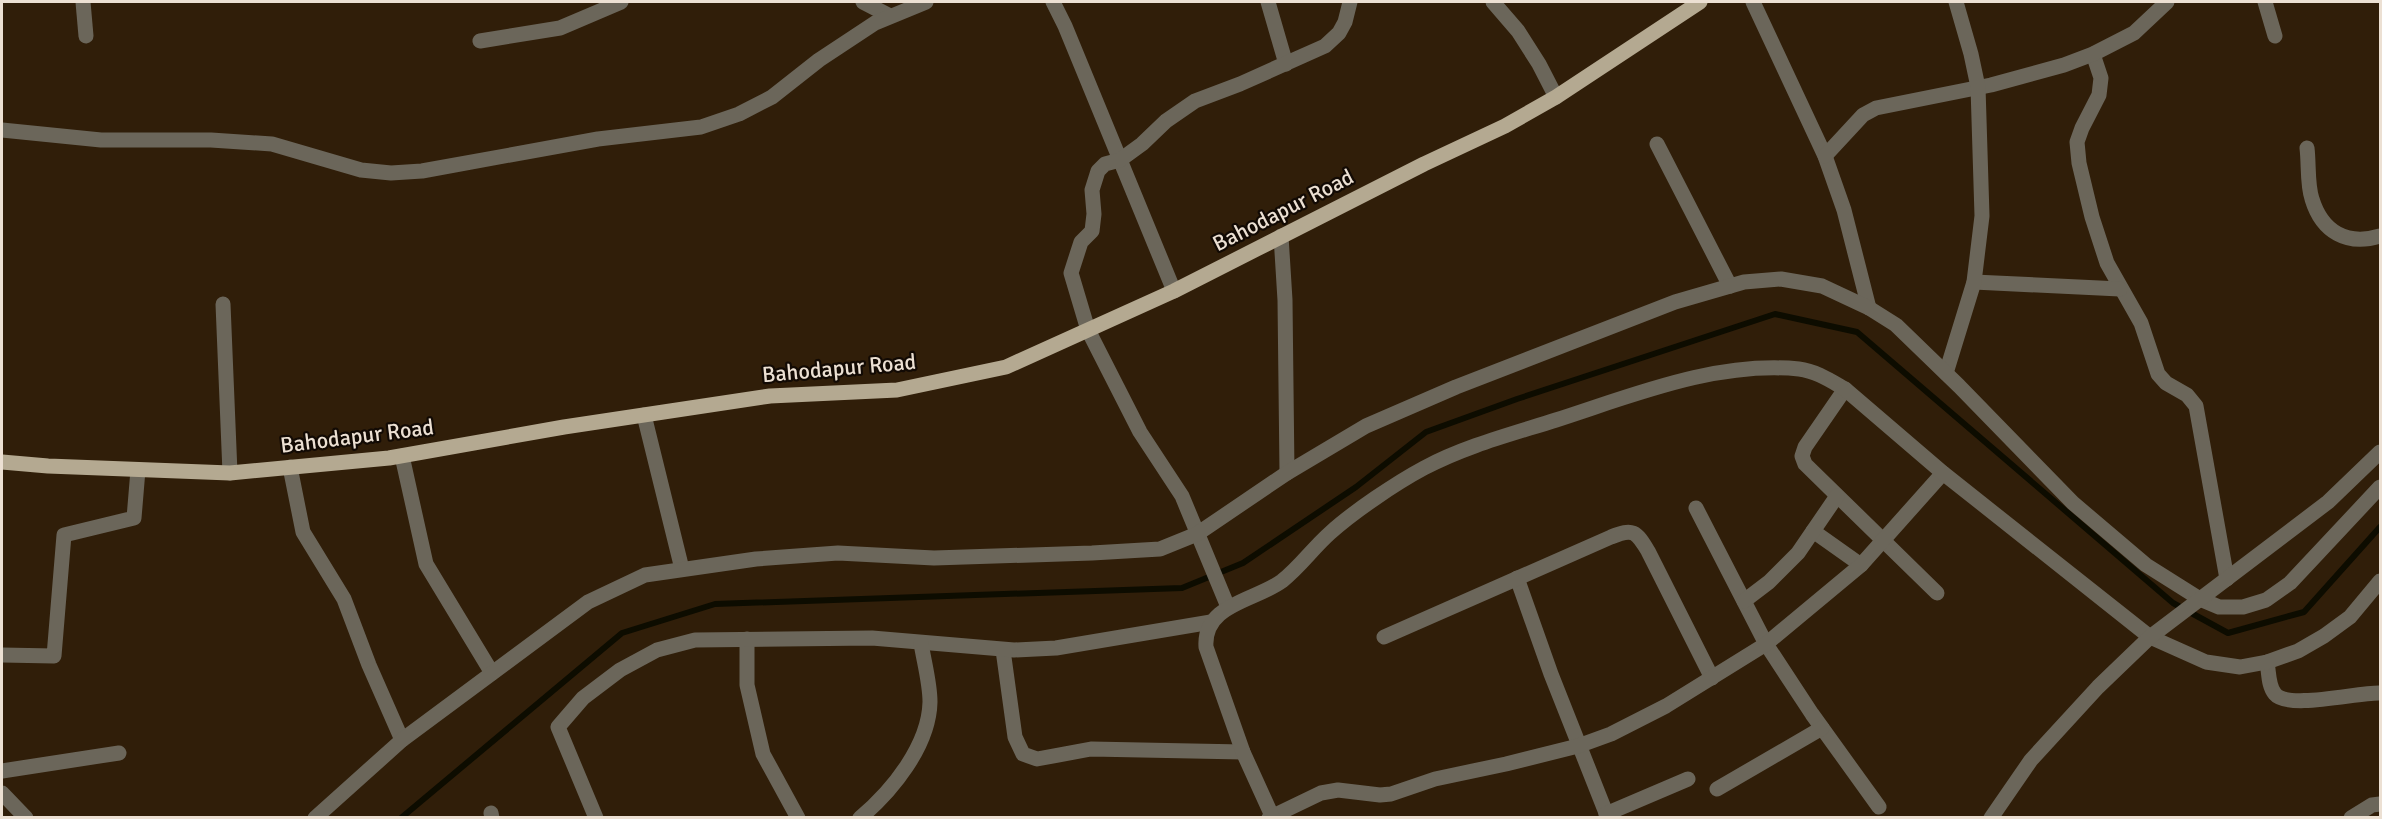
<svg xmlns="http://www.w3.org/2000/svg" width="2382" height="819" viewBox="0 0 2382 819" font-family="Signika,sans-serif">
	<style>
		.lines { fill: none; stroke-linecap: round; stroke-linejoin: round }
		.stream { stroke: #0d0c00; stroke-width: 6 }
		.minor { stroke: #6b665a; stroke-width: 15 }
		.major { stroke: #b4a991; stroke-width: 15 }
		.labels { text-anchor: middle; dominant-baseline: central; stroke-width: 4.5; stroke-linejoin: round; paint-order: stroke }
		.street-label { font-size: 22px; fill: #ece0d3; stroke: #120a04 }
	</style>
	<rect width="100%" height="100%" fill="#301e09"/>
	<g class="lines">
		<!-- stream -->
		<polyline class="stream" points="401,818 622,633 715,604 1182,588 1243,563 1356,487 1426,432 1517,399 1775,314 1857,332 2173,603 2228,633 2304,612 2380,527"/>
		<!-- minor -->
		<g class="minor">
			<polyline points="83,2 86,36"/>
			<polyline points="863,2 890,16"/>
			<polyline points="1053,2 1065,26 1174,291"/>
			<polyline points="1268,2 1286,64"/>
			<polyline points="1493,2 1518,31 1539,64 1556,97"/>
			<polyline points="1753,2 1825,156 1844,210 1869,308"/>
			<polyline points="2265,2 2275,36"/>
			<polyline points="480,41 560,28 621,2"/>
			<polyline points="2093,54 2101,78 2099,95 2082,128 2077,142 2079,163 2092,217 2107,263 2141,323 2158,374 2166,383 2187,395 2196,406 2227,579"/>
			<polyline points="2,130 101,140 211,140 272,144 361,170 391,173 422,171 598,139 701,127 739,114 772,97 819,60 875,23 926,2"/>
			<polyline points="1657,144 1730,286"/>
			<path d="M2307,148C2309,164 2307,184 2312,199C2322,232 2347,246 2380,236"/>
			<polyline points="1825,156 1863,115 1876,108 1991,85 2064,65 2093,54 2134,33 2167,2"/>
			<polyline points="1281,236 1285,300 1287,473"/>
			<polyline points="1974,282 2120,289"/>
			<polyline points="223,304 230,473"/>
			<polyline points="1946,373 1974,282 1982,216 1978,87 1971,54 1956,2"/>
			<polyline points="1845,389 1805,447 1802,456 1805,464 1937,593"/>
			<polyline points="644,415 682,569"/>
			<polyline points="402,456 426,564 492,673"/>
			<polyline points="290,467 303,532 344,599 369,665 402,740"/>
			<polyline points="1696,508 1766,644 1812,714 1879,807"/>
			<polyline points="1813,531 1861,565"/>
			<polyline points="1517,578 1551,674 1608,818"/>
			<polyline points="1744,601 1769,582 1798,553 1837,496"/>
			<polyline points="1228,607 1182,496 1140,432 1088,330 1071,273 1081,242 1092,231 1094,214 1092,190 1098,171 1105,164 1120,160 1142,144 1166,121 1195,101 1240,84 1325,46 1339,33 1345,22 1350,2"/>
			<path d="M1384,637L1611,537C1633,528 1636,531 1648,551L1712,678"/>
			<polyline points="747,639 747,685 763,754 798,818"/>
			<polyline points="1003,650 1015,737 1023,754 1037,759 1091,749 1243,752"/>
			<polyline points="2,655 54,656 64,535 134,518 138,470"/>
			<path d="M2267,662C2269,672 2268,686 2275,694C2288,710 2359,692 2380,693"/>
			<polyline points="2,771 119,753"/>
			<polyline points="1717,789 1822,728"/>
			<polyline points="2,793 26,818"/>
			<polyline points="491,813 492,818"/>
			<polyline points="1606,814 1688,779"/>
			<polyline points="315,818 402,740 588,602 645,575 756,559 838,553 934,558 1092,553 1160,549 1197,534 1287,473 1366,426 1456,387 1675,302 1744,282 1781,279 1822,286 1869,308 1896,325 1959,386 2073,503 2146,565 2200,599 2219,607 2243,607 2266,600 2290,583 2380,487"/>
			<polyline points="596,818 558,727 583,698 620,670 657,650 695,640 872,638 1014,650 1056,648 1211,622"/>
			<path d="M860,818C892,791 929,746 930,702C930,683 924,662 921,643"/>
			<polyline points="1269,818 1321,793 1338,790 1380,795 1391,794 1435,779 1506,764 1578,746 1611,734 1666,706 1766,644 1861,565 1943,473"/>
			<path d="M1273,818L1243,752L1206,647C1203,604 1255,601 1282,581C1300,567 1313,548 1330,533C1353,512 1396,483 1424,468C1465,446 1512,434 1556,420C1634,395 1716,361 1799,369C1816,371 1831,381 1845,389L1943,473L2150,637L2206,662L2240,667L2267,662L2298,651L2324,636L2350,617L2380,581"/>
			<polyline points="1991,818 2031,760 2098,687 2150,637 2328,502 2380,452"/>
			<polyline points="2351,818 2372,805 2380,804"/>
		</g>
		<!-- major -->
		<polyline class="major" points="2,462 48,466 230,473 389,458 564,427 770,396 897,390 1006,367 1174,291 1424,164 1505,126 1556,97 1700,2"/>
	</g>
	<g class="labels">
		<!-- street labels -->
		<g class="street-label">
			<text transform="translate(1283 210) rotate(-27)">Bahodapur Road</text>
			<text transform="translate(839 368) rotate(-5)">Bahodapur Road</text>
			<text transform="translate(357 436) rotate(-7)">Bahodapur Road</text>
		</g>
	</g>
	<!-- border -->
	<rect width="2382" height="819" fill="none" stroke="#ece0d3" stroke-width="6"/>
</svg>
